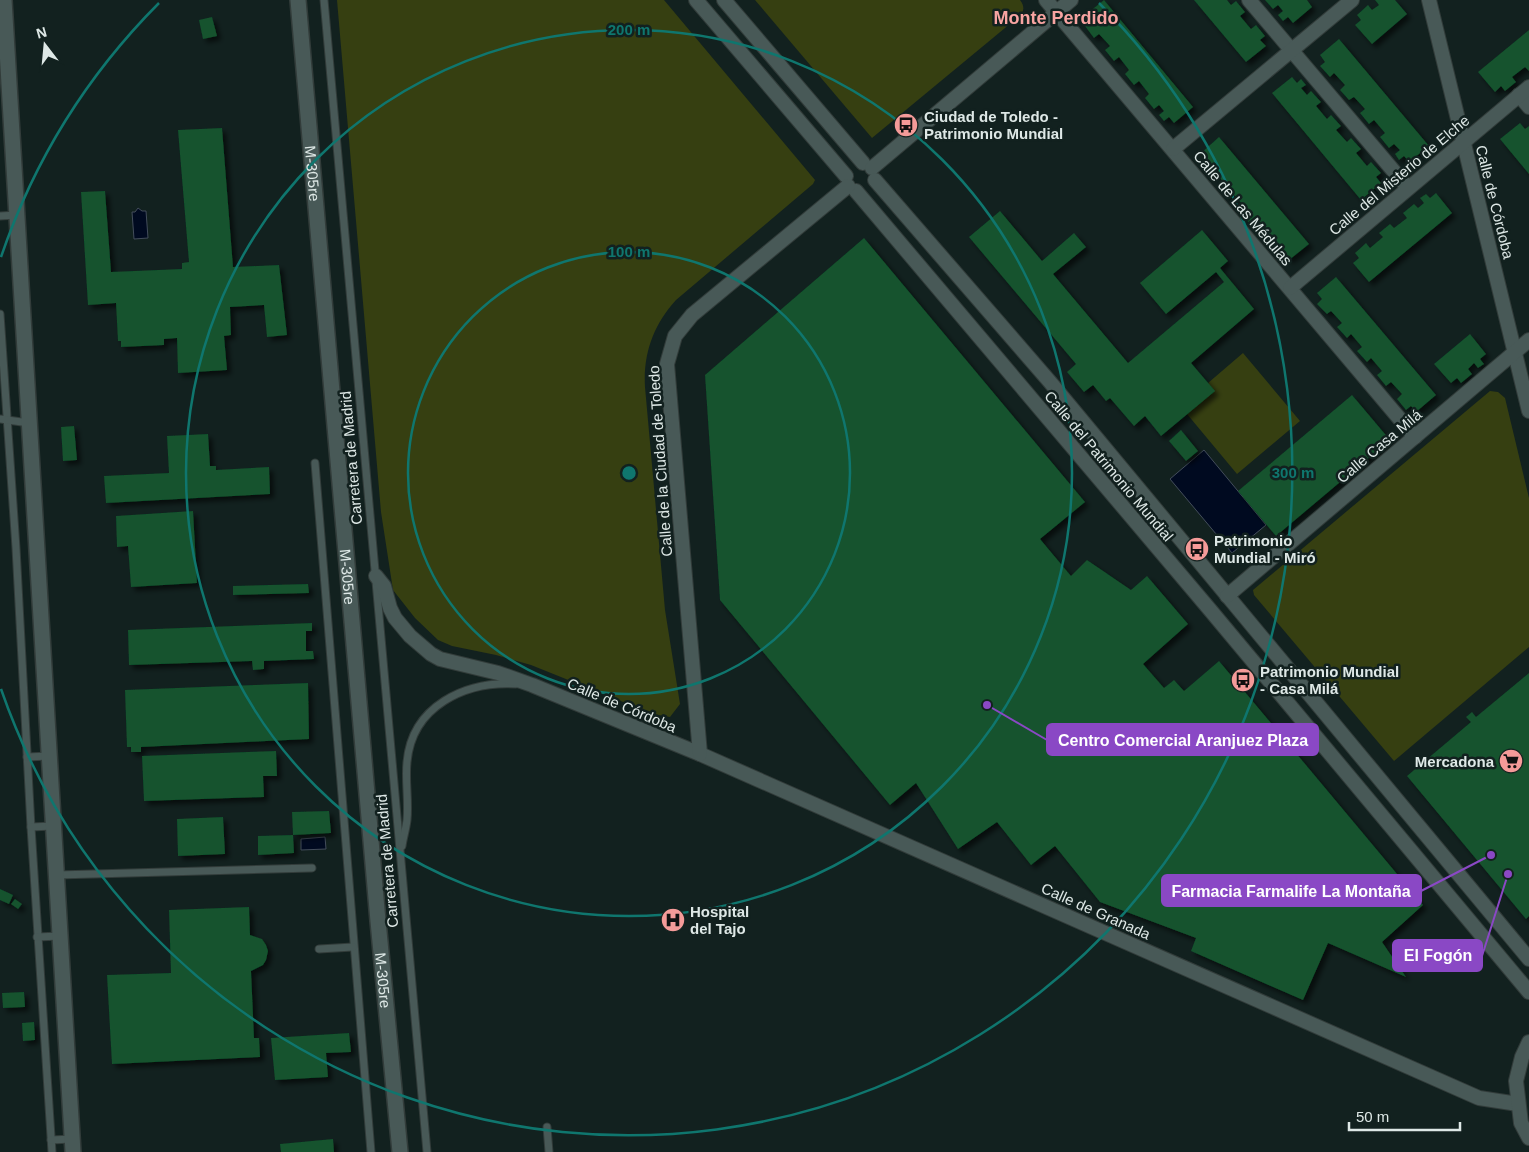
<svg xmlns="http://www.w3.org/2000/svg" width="1529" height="1152" viewBox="0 0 1529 1152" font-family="Arial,sans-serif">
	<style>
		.green { fill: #363f11 }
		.water { fill: #000a20; stroke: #434d5b }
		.building { fill: #13532d; filter: url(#shadow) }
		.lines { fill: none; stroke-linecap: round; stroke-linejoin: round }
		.lane-casing { stroke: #323c3a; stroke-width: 9 }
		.street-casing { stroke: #323c3a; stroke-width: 16 }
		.secondary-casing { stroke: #323c3a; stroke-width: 18 }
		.lane { stroke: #485957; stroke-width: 7 }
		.street { stroke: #485957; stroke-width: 14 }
		.secondary { stroke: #485957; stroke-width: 15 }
		.ring { fill: none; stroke: #0f766e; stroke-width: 2.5 }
		.labels { text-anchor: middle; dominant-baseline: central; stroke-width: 5; stroke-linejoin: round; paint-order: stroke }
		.poi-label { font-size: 15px; font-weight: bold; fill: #dee8e6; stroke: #12211f; text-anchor: start }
		.street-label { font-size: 15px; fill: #dee8e6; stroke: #12211f }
		.quarter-label { font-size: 18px; font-weight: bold; fill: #f8a4a2; stroke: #12211f }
		.centre { fill: #0f766e; stroke: #12211f; stroke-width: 2.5 }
		.ring-label { font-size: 15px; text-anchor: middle; font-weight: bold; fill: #0f766e; stroke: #12211f; stroke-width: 5; stroke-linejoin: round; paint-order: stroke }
		.leader { fill: none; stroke: #8a48c5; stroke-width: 2 }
		.callout-dot { fill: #8a48c5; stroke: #12211f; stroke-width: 2 }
		.callout { fill: #8a48c5; stroke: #8a48c5; stroke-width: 2 }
		.callout-label { font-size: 16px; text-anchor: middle; font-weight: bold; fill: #fff }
	</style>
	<defs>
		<filter id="shadow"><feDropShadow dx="4" dy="4" stdDeviation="2.5" flood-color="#0009"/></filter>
	</defs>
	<rect width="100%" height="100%" fill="#12211f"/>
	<!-- green -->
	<g class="green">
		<path d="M337,0H664L815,180L813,184L676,300C654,324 643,353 645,387L665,610L680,704L670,717L653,714L531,665L496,655L452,646L438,640L415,618L393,590L381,512Z"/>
		<path d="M755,0H1020C1024,5 1024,9 1022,14L872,138Z"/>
		<polygon points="1243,353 1300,421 1237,474 1187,414 1214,391 1208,383"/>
		<polygon points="1490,391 1498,392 1505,398 1529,498 1529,647 1394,761 1254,595 1253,590"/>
	</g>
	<!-- water -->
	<g class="water">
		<polygon points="138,208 142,211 146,211 148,238 134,239 132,212 135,212"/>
		<polygon points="1204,450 1266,525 1232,553 1170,479"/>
		<polygon points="325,837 326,849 301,850 301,839"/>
	</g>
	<!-- building -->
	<g class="building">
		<polygon points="1104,0 1193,107 1174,123 1169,117 1164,121 1159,115 1164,111 1159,105 1154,109 1145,98 1149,94 1139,81 1134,85 1125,74 1129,70 1119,57 1114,61 1105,50 1110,46 1099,34 1094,38 1085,26 1090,22 1084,16"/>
		<polygon points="1194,0 1227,0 1231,5 1236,1 1245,12 1240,16 1251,29 1256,25 1265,36 1260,40 1266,46 1246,62"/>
		<polygon points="1265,0 1307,0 1312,7 1293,23 1288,17 1283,21 1278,15 1283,11 1278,5 1273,9"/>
		<polygon points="1375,0 1395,0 1407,14 1372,44 1355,25 1361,20 1357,15 1368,5 1372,10 1379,5"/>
		<polygon points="212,17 217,36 203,39 199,20"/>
		<polygon points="1529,30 1529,71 1525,67 1512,77 1516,82 1505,91 1501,86 1495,92 1478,72"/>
		<polygon points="1339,39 1429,146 1409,162 1404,156 1399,160 1395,154 1400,150 1394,144 1389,148 1380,137 1385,133 1374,120 1369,124 1360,113 1365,109 1354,97 1349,100 1340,90 1345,85 1334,73 1330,77 1320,66 1325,62 1320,55"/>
		<polygon points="1292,77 1297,83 1301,79 1306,85 1301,88 1307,95 1311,91 1321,102 1316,106 1327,119 1331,115 1341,126 1336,130 1347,142 1351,138 1361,149 1356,153 1367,166 1371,162 1381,173 1376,177 1381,183 1361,200 1272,93"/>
		<polygon points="1520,123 1525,129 1529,126 1529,174 1500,139"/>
		<polygon points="222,128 233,267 279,265 287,335 267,337 264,305 230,307 231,335 224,336 227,370 178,373 177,338 164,339 164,345 121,347 121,341 118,341 116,303 88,305 81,192 105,191 111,272 182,269 182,263 189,262 178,130"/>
		<polygon points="1219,137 1309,244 1289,260 1284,254 1279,258 1275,253 1279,249 1274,242 1269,246 1260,235 1265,231 1254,219 1249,223 1240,211 1245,207 1234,195 1229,199 1220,188 1225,184 1214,171 1209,175 1200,164 1205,160 1200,154"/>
		<polygon points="1436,193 1452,213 1369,282 1353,263 1359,258 1355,253 1366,243 1370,248 1383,237 1379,233 1390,224 1394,228 1407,218 1403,213 1414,204 1418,208 1424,203 1420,198 1426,194 1430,198"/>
		<polygon points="1000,211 1042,261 1074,233 1086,247 1053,274 1128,363 1224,282 1216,272 1166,314 1140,283 1202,230 1228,261 1220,268 1254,309 1191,363 1215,391 1161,436 1145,416 1134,426 1110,398 1106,401 1093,385 1084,392 1067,372 1076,364 969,237"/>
		<polygon points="864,238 1085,502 1040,539 1071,576 1087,560 1131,590 1147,576 1188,624 1143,664 1164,688 1174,680 1184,691 1219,661 1423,905 1382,942 1406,977 1328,943 1303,1000 1191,951 1196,938 1100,902 1055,846 1031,865 997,822 958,849 916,783 890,805 720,600 705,375"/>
		<polygon points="1336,277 1436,395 1416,412 1411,406 1406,410 1397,399 1402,394 1391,382 1386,386 1377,375 1382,371 1371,358 1367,362 1357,351 1362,347 1351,334 1347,338 1337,327 1342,323 1331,311 1327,314 1317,304 1322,299 1317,293"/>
		<polygon points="1470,334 1486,354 1480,359 1484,364 1478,368 1474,363 1468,369 1472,374 1461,383 1457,378 1451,383 1434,364"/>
		<polygon points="1352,395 1390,440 1276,536 1238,491"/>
		<polygon points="74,426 77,460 63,461 61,427"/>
		<polygon points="1181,430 1198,451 1186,461 1169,441"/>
		<polygon points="208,434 210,466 216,466 216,470 269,467 270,494 106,503 104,476 169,473 167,436"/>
		<polygon points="193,511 197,583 131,587 128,546 117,547 116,516"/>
		<polygon points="308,584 309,593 233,595 233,586"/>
		<polygon points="312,623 312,631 306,631 306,651 313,651 314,659 264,661 264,669 253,670 252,661 129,665 128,630"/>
		<polygon points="1529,673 1529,916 1526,919 1407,776 1471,722 1466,717 1472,712 1476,717"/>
		<polygon points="308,683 309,739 141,747 141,752 131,752 131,747 127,747 125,690"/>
		<polygon points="276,751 277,776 263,776 264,797 144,801 142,756"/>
		<polygon points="329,811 331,833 293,835 292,812"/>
		<polygon points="223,817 225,854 178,856 177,819"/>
		<polygon points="293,835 294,853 258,855 258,836"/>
		<polygon points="0,889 13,895 9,904 0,900"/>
		<polygon points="15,899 22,904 18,909 11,904"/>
		<polygon points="249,907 250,935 262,939 266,945 268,951 266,960 263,965 251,971 254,1038 259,1038 260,1057 112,1064 107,975 171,973 169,910"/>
		<polygon points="24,992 25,1007 3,1008 2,993"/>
		<polygon points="34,1022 35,1040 23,1041 22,1023"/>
		<polygon points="349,1033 351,1052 326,1053 328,1077 275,1080 271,1038"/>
		<polygon points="333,1139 334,1152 281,1152 280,1144"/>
	</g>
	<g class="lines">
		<!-- lane casing -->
		<g class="lane-casing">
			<g id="lane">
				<polyline points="324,0 427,1152"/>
				<polyline points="0,216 17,215"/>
				<polyline points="0,314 16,548 31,827 52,1152"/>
				<polyline points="0,419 29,423"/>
				<polyline points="315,463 371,1152"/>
				<polyline points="27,757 49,756"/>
				<polyline points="31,827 53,826"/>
				<path d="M402,846C403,838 406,829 407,820C409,801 405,781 407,762C412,706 465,681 516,684"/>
				<polyline points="57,875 312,868"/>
				<polyline points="37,937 60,936"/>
				<polyline points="319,949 353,947"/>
				<polyline points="547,1127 549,1152"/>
				<polyline points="51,1140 72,1139"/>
			</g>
		</g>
		<!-- street casing -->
		<g class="street-casing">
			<g id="street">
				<polyline points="696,0 846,176"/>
				<polyline points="724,0 863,163"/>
				<polyline points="1046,0 1415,437"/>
				<polyline points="1249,0 1408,188"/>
				<polyline points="1429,0 1529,411"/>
				<polyline points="1519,95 1529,107"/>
				<polyline points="1173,149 1352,0"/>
				<polyline points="872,168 1071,0"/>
				<polyline points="875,180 1050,382 1529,959"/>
				<polyline points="856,191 1211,611 1529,992"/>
				<polyline points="1290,288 1529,87"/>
				<polyline points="376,576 384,586 390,608 395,618 410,636 431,654 440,659 498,673 532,685 700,754 1479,1098 1518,1104"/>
				<polyline points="1227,596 1529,340"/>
				<polyline points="700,754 667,364 675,336 692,315 848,186"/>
				<polyline points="1529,1042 1522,1057 1516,1081 1521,1123 1529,1138"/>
			</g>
		</g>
		<!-- secondary casing -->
		<g class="secondary-casing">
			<g id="secondary">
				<polyline points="4,0 73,1152"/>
				<path id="s1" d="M298,0L378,921L400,1152"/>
			</g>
		</g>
		<!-- lane -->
		<use href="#lane" class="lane"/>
		<!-- street -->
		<use href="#street" class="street"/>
		<!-- secondary -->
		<use href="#secondary" class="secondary"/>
	</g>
	<!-- distance rings -->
	<g class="ring">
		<circle cx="629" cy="473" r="221"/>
		<circle cx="629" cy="473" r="443"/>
		<path d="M1 257A664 664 0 0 1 159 3M1099 3A664 664 0 1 1 1 689"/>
	</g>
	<!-- icons -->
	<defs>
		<g id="bus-disc" transform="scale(1.25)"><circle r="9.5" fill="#f59b99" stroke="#12211f"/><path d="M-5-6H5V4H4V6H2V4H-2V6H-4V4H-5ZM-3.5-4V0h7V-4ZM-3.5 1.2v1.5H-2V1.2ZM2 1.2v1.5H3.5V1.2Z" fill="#111"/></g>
		<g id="supermarket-disc" transform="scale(1.25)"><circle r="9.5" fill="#f59b99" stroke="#12211f"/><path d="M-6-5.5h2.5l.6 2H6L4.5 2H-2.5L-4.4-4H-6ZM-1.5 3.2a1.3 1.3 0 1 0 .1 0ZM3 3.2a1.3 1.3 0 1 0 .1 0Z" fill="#111"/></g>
		<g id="hospital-disc" transform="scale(1.25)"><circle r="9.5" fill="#f59b99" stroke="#12211f"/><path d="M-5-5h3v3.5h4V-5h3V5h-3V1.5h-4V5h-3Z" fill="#111"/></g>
	</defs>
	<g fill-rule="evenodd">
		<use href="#bus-disc" x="906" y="125"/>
		<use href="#bus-disc" x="1197" y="549"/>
		<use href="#bus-disc" x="1243" y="680"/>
		<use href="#supermarket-disc" x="1511" y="761"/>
		<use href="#hospital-disc" x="673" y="920"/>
	</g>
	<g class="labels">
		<!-- poi labels -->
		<g class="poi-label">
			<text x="924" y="116">Ciudad de Toledo -<tspan x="924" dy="17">Patrimonio Mundial</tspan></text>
			<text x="1214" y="540">Patrimonio<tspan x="1214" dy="17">Mundial - Miró</tspan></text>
			<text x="1260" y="671">Patrimonio Mundial<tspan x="1260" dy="17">- Casa Milá</tspan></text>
			<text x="1494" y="761" text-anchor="end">Mercadona</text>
			<text x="690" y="911">Hospital<tspan x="690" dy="17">del Tajo</tspan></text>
		</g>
		<!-- street labels -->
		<g class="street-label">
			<text stroke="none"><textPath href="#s1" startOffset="174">M-305re</textPath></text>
			<text transform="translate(1399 175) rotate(-40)">Calle del Misterio de Elche</text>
			<text transform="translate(1495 202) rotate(76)">Calle de Córdoba</text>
			<text transform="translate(1243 208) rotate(50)">Calle de Las Médulas</text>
			<text transform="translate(1379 446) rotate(-40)">Calle Casa Milá</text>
			<text transform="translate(351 458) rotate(-95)">Carretera de Madrid</text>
			<text transform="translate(660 461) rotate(-94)">Calle de la Ciudad de Toledo</text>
			<text transform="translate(1109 466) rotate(50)">Calle del Patrimonio Mundial</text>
			<text stroke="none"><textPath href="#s1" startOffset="579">M-305re</textPath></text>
			<text transform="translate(622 705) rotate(23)">Calle de Córdoba</text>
			<text transform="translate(387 861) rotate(-95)">Carretera de Madrid</text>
			<text transform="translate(1096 911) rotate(24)">Calle de Granada</text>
			<text stroke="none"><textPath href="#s1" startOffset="984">M-305re</textPath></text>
		</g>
		<!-- quarter labels -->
		<g class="quarter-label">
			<text x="1056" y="18">Monte Perdido</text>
		</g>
	</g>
	<circle cx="629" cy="473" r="8" class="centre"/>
	<g class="ring-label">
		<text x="629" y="35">200 m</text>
		<text x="629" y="257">100 m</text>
		<text x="1293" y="478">300 m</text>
	</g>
	<!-- callouts -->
	<path class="leader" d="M987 705L1047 740M1491 855L1421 891M1508 874L1482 956"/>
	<g class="callout-dot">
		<circle cx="987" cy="705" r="5"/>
		<circle cx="1491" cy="855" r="5"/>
		<circle cx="1508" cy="874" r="5"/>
	</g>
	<g class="callout">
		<rect x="1047" y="724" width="271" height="31" rx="5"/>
		<rect x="1162" y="875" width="259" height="31" rx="5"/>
		<rect x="1393" y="940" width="89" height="31" rx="5"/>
	</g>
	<g class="callout-label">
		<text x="1183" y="746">Centro Comercial Aranjuez Plaza</text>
		<text x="1291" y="897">Farmacia Farmalife La Montaña</text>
		<text x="1438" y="961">El Fogón</text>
	</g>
	<!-- north arrow -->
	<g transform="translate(45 45) rotate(344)" stroke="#12211f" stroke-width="4" paint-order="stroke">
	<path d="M0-4L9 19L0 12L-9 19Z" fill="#dee8e6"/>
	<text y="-8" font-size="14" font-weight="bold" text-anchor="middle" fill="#dee8e6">N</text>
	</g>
	<!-- scale -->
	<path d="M1349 1122v8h111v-8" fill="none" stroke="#dee8e6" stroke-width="2.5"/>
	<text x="1356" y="1122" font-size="15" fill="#dee8e6" stroke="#12211f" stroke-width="4" paint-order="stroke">50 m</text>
</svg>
